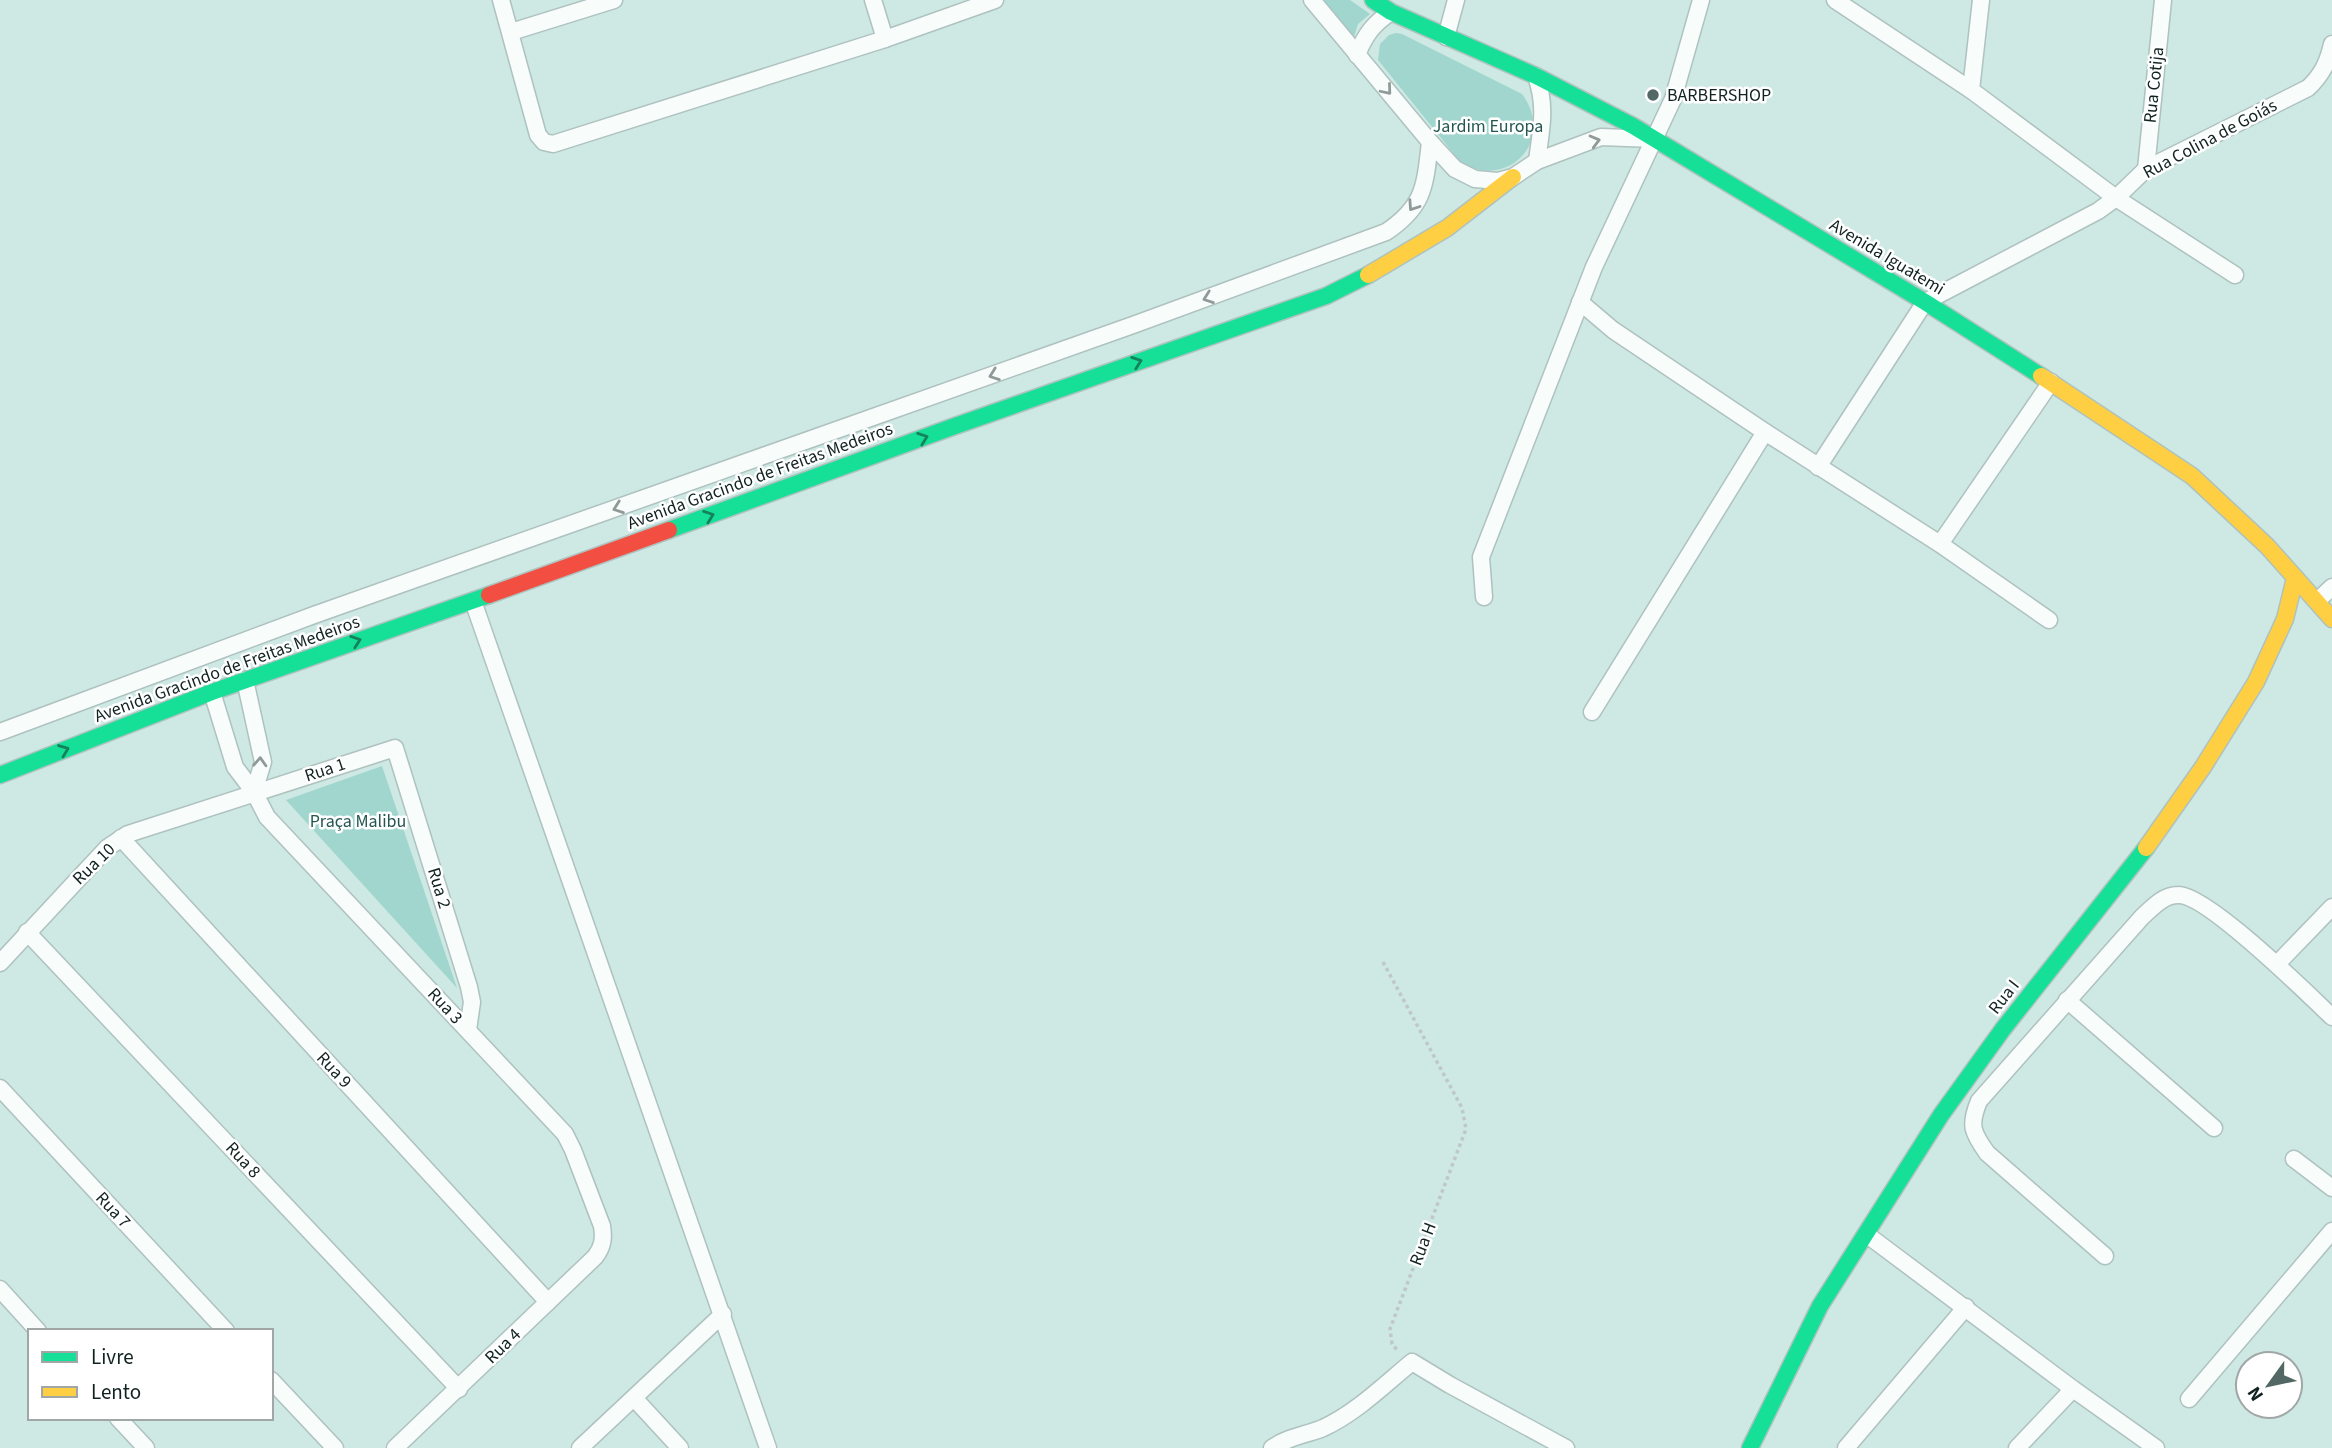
<svg xmlns="http://www.w3.org/2000/svg" width="2332" height="1448" viewBox="0 0 2332 1448" font-family="'Source Sans 3',sans-serif">
	<style>
		.green { fill: #a1d6cf }
		.lines { fill: none; stroke-linecap: round; stroke-linejoin: round }
		.street-casing { stroke: #aec2bf; stroke-width: 19 }
		.fast-casing { stroke: #aec2bf; stroke-width: 19 }
		.slow-casing { stroke: #aec2bf; stroke-width: 19 }
		.jam-casing { stroke: #aec2bf; stroke-width: 19 }
		.path { stroke: #bec8c6; stroke-width: 3.5; stroke-dasharray: 3.5 3.5; stroke-linecap: butt }
		.street { stroke: #f8fcfb; stroke-width: 16 }
		.fast { stroke: #16e098; stroke-width: 16 }
		.slow { stroke: #ffcf43; stroke-width: 16 }
		.jam { stroke: #f24e42; stroke-width: 16 }
		.oneway { stroke: #909a99 }
		.oneway2 { stroke: #14825c }
		.poi-dot { fill: #536865; stroke: #fff; stroke-width: 2.5 }
		.labels { text-anchor: middle; dominant-baseline: central; stroke-width: 5; stroke-linejoin: round; paint-order: stroke }
		.street-label { font-size: 18px; fill: #112321; stroke: #fff }
		.poi-label { font-size: 18px; fill: #112321; stroke: #fff; text-anchor: start }
		.park-label { font-size: 18px; fill: #245751; stroke: #fff }
	</style>
	<rect width="100%" height="100%" fill="#cee8e4"/>
	<!-- green -->
	<g class="green">
		<polygon points="1323,0 1350,0 1370,14 1358,24 1354,37"/>
		<path d="M1396,33L1402,34L1522,94C1555,139 1511,189 1462,164L1378,60L1380,44L1389,35Z"/>
		<polygon points="382,766 457,988 286,800"/>
	</g>
	<g class="lines">
		<!-- street casing -->
		<g class="street-casing">
			<g id="street">
				<polyline points="501,0 538,135 544,142 553,144 885,39 995,0"/>
				<polyline points="873,0 885,39"/>
				<polyline points="1312,0 1430,142 1455,169 1475,179 1498,181 1513,177 1537,161 1601,137 1653,139"/>
				<polyline points="1835,0 1971,90"/>
				<polyline points="1981,0 1971,90 2116,198 2235,275"/>
				<polyline points="511,32 614,0"/>
				<polyline points="1446,37 1456,0"/>
				<path d="M1357,55C1365,35 1373,24 1391,12"/>
				<path d="M1536,76C1547,108 1541,129 1537,161"/>
				<polyline points="2146,169 2163,0"/>
				<polyline points="1580,302 1613,330 1765,432 1940,544 2049,620"/>
				<path d="M1818,467L1925,302L2098,211L2116,198L2146,169L2308,88C2322,75 2328,62 2332,44"/>
				<polyline points="1940,544 2051,382"/>
				<polyline points="1484,597 1481,557 1594,267 1673,99 1701,0"/>
				<polyline points="473,601 768,1448"/>
				<polyline points="2317,601 2332,587"/>
				<polyline points="245,680 263,762 254,792"/>
				<path d="M212,692L235,767L254,792L267,817L565,1134L573,1150L602,1226C604,1238 603,1247 595,1257L395,1448"/>
				<polyline points="1592,712 1765,432"/>
				<path d="M0,732L314,615L1133,325L1386,232C1425,206 1425,185 1430,142"/>
				<polyline points="121,838 548,1302"/>
				<polyline points="27,932 459,1389"/>
				<polyline points="0,963 107,848 128,834 395,748 469,987 472,1002 468,1030"/>
				<polyline points="2277,964 2332,907"/>
				<polyline points="2067,1000 2214,1128"/>
				<polyline points="0,1088 226,1331"/>
				<polyline points="2294,1159 2332,1188"/>
				<polyline points="1866,1234 2073,1389 2156,1448"/>
				<path d="M2105,1256L1987,1153C1972,1132 1969,1125 1979,1101L2142,917C2152,908 2163,895 2178,895C2206,894 2307,993 2332,1017"/>
				<polyline points="0,1289 38,1331"/>
				<polyline points="271,1380 335,1448"/>
				<polyline points="634,1398 680,1448"/>
				<polyline points="2189,1399 2332,1231"/>
				<polyline points="118,1418 146,1448"/>
				<polyline points="580,1448 723,1314"/>
				<path d="M1272,1448C1287,1437 1306,1435 1323,1428C1356,1413 1384,1385 1412,1362L1450,1385L1566,1448"/>
				<polyline points="1846,1448 1966,1307"/>
				<polyline points="2017,1448 2073,1389"/>
			</g>
		</g>
		<!-- fast casing -->
		<g class="fast-casing">
			<g id="fast">
				<polyline points="1373,0 1391,12 1536,76 1633,126 1925,302 2041,376"/>
				<polyline points="669,530 955,426 1326,296 1368,275"/>
				<polyline points="0,775 212,692 489,595"/>
				<polyline points="1750,1448 1820,1306 1941,1115 2003,1029 2146,848"/>
			</g>
		</g>
		<!-- slow casing -->
		<g class="slow-casing">
			<g id="slow">
				<polyline points="1368,275 1447,228 1513,177"/>
				<polyline points="2041,376 2192,476 2267,546 2332,619"/>
				<polyline points="2146,848 2203,767 2256,682 2285,619 2295,578"/>
			</g>
		</g>
		<!-- jam casing -->
		<g class="jam-casing">
			<polyline id="jam" points="489,595 669,530"/>
		</g>
		<!-- path -->
		<polyline class="path" points="1383,962 1462,1108 1466,1129 1390,1329 1392,1344 1399,1352"/>
		<!-- street -->
		<use href="#street" class="street"/>
		<!-- fast -->
		<use href="#fast" class="fast"/>
		<!-- slow -->
		<use href="#slow" class="slow"/>
		<!-- jam -->
		<use href="#jam" class="jam"/>
	</g>
	<!-- one-way arrows -->
	<defs><path id="oneway-chevron" d="M-2-3.5L2.5 0L-2 3.5" fill="none" stroke-width="1.6" stroke-linecap="round" stroke-linejoin="round" transform="scale(1.75)"/></defs>
	<g class="oneway">
		<use href="#oneway-chevron" transform="translate(1387 90) rotate(50)"/>
		<use href="#oneway-chevron" transform="translate(1595 141) rotate(-15)"/>
		<use href="#oneway-chevron" transform="translate(1413 206) rotate(124)"/>
		<use href="#oneway-chevron" transform="translate(1208 298) rotate(160)"/>
		<use href="#oneway-chevron" transform="translate(994 375) rotate(160)"/>
		<use href="#oneway-chevron" transform="translate(618 508) rotate(160)"/>
		<use href="#oneway-chevron" transform="translate(260 762) rotate(-87)"/>
	</g>
	<g class="oneway2">
		<use href="#oneway-chevron" transform="translate(1137 362) rotate(-19)"/>
		<use href="#oneway-chevron" transform="translate(923 438) rotate(-20)"/>
		<use href="#oneway-chevron" transform="translate(709 516) rotate(-20)"/>
		<use href="#oneway-chevron" transform="translate(356 641) rotate(-19)"/>
		<use href="#oneway-chevron" transform="translate(64 750) rotate(-21)"/>
	</g>
	<!-- markers -->
	<circle class="poi-dot" cx="1653" cy="95" r="7"/>
	<g class="labels">
		<!-- street labels -->
		<g class="street-label">
			<text transform="translate(2154 85) rotate(-84)">Rua Cotija</text>
			<text transform="translate(2210 139) rotate(-28)">Rua Colina de Goiás</text>
			<text transform="translate(1887 257) rotate(31)">Avenida Iguatemi</text>
			<text transform="translate(760 476) rotate(-20)">Avenida Gracindo de Freitas Medeiros</text>
			<text transform="translate(227 669) rotate(-20)">Avenida Gracindo de Freitas Medeiros</text>
			<text transform="translate(325 770) rotate(-18)">Rua 1</text>
			<text transform="translate(94 864) rotate(-44)">Rua 10</text>
			<text transform="translate(439 888) rotate(73)">Rua 2</text>
			<text transform="translate(2004 997) rotate(-52)">Rua I</text>
			<text transform="translate(445 1006) rotate(47)">Rua 3</text>
			<text transform="translate(334 1070) rotate(47)">Rua 9</text>
			<text transform="translate(243 1160) rotate(47)">Rua 8</text>
			<text transform="translate(113 1210) rotate(47)">Rua 7</text>
			<text transform="translate(1423 1244) rotate(-69)">Rua H</text>
			<text transform="translate(503 1346) rotate(-44)">Rua 4</text>
		</g>
		<!-- poi labels -->
		<g class="poi-label">
			<text x="1667" y="95">BARBERSHOP</text>
		</g>
		<!-- park labels -->
		<g class="park-label">
			<text x="1488" y="126">Jardim Europa</text>
			<text x="358" y="821">Praça Malibu</text>
		</g>
	</g>
	<!-- legend -->
	<rect x="28" y="1329" width="245" height="91" fill="#ffffff" stroke="#a0a7a6" stroke-width="2"/>
	<rect x="42" y="1352" width="35" height="10" fill="#16e098" stroke="#a0a7a6" stroke-width="2"/>
	<text x="91" y="1364" font-size="21" fill="#112321">Livre</text>
	<rect x="42" y="1387" width="35" height="10" fill="#ffcf43" stroke="#a0a7a6" stroke-width="2"/>
	<text x="91" y="1399" font-size="21" fill="#112321">Lento</text>
	<!-- north arrow -->
	<g transform="translate(2269 1385) rotate(237)"><circle r="33" fill="#ffffff" stroke="#a0a7a6" stroke-width="2"/>
	<path d="M0-5L12 26L0 18L-12 26Z" fill="#536865"/>
	<text y="-10" font-size="19" font-weight="bold" text-anchor="middle" fill="#112321">N</text>
	</g>
</svg>
